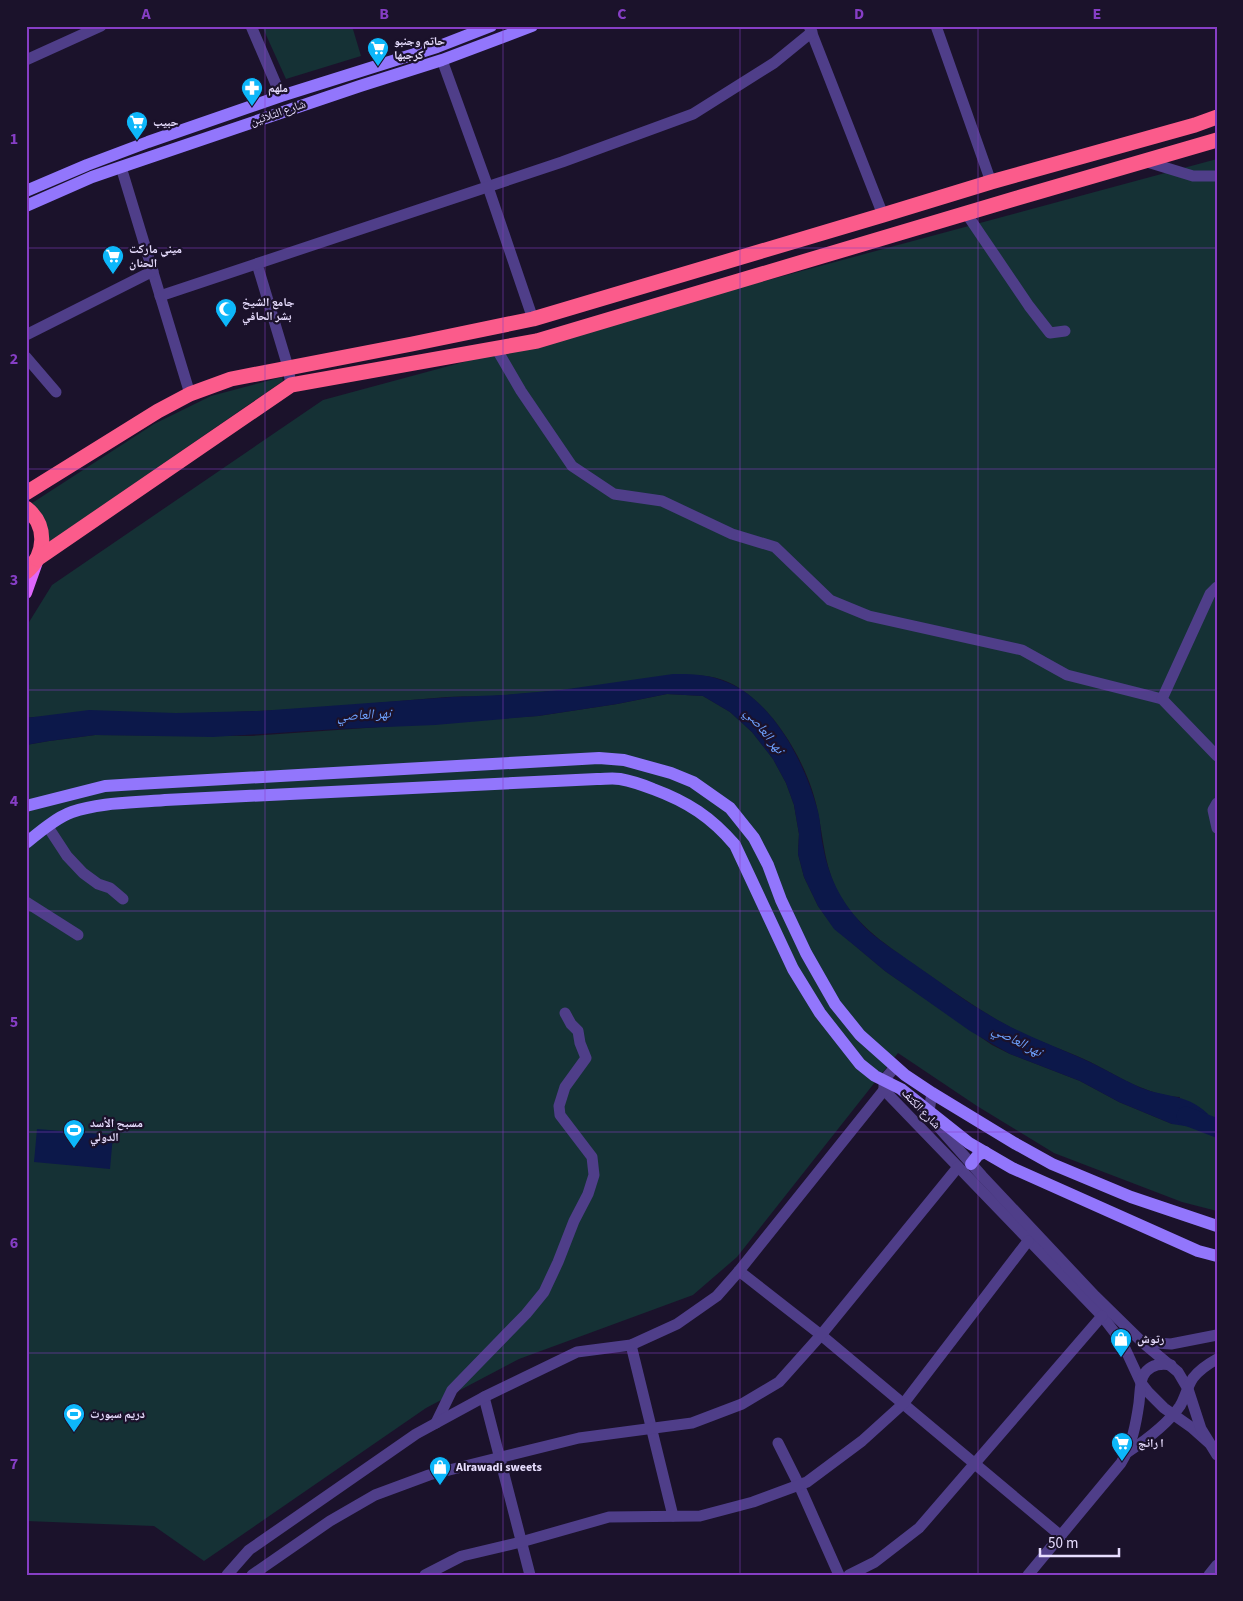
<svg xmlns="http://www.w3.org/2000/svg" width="1243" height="1601" viewBox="0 0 1243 1601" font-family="'Source Sans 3','Noto Naskh Arabic',sans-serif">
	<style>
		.green { fill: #153135 }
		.water { fill: #0c184a }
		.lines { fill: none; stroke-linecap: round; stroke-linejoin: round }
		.river { stroke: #0c184a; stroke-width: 19 }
		.street { stroke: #4f3e89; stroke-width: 11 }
		.secondary { stroke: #9276fc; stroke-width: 12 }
		.primary { stroke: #df67fc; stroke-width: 12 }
		.highway { stroke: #fb5b8b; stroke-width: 15 }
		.grid { fill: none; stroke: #863ec5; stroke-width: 1; stroke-opacity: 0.55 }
		.labels { text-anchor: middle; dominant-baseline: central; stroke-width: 4.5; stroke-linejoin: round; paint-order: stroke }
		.poi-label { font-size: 12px; font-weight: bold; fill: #e7ddfe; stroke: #1b122b; text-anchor: start }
		.street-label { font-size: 12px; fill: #e7ddfe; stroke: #1b122b }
		.water-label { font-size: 14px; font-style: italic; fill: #6da0fc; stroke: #1b122b }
		.neatline { fill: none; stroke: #863ec5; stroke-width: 2 }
		.grid-label { font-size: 16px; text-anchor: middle; font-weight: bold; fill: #863ec5 }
	</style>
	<rect width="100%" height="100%" fill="#1b122b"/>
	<!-- green -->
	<g class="green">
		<polygon points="262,26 352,26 361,56 286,79"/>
		<path d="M1217,159V1211L1182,1202L1054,1153L977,1106L898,1053L737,1257L693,1295L519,1359L426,1408L204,1561L154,1526L26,1521V745L49,741L95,735L251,736L538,716L617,704L667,694L703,696L730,712L752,732L773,759L786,783L794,805L799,834L798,854L804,877L818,906L834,928L885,971L992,1045L1010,1054L1080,1081L1119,1102L1172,1124L1180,1097C1145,1095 1117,1075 1086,1060C1064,1050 1040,1042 1018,1031C985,1015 956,993 926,973C896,951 860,930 841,897C825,871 824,842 818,813C810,766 770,697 723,680C693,669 653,680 622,683C584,688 546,692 508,695C487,697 467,696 447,697C384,702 321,709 257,711C183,715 108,715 34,717L26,718V627L52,585L323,400Z"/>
		<polygon points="282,377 283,381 45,545 29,505 154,424 211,396"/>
	</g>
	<!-- water -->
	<g class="water">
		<path d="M673,674C688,674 706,674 721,680C771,696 804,761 817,808C821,820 820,833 823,846C828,875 840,900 860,922C875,939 896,951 914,964C938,980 961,999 986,1013C1016,1032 1049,1044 1081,1058C1100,1066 1117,1077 1135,1085C1163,1099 1184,1091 1208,1114L1209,1124L1198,1128L1172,1124L1119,1102L1080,1081L1010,1054L970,1031L885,971L855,946L834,929L818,906L804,877L798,854L799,834L794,805L786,783L773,759L752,732L730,712L703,696L667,694L617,704L538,716L435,725L338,729L213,737L95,735L49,741L26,745V718L89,710L176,713L259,711L452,697L503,695L561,690Z"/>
		<polygon points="37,1129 113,1135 110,1169 34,1162"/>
	</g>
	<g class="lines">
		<!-- river -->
		<polyline class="river" points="1186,1116 1217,1128"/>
		<!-- street -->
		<g class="street">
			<polyline points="251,26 281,96"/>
			<polyline points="809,26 883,215"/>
			<polyline points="936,26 991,182"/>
			<polyline points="26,60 101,26"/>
			<polyline points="442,60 488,187 533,319"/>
			<polyline points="1144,161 1193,176 1217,176"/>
			<polyline points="121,167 190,394"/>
			<polyline points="966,213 1029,306 1050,333 1065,331"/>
			<polyline points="257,264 288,367 291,385"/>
			<polyline points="160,296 562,162 693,114 774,63 812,32"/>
			<polyline points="26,335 153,271"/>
			<polyline points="496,348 521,391 572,466 614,494 662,501 732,534 775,547 830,600 869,616 1022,650 1067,675 1162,699"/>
			<polyline points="26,357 56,392"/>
			<polyline points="1217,587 1210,594 1162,699 1217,756"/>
			<polyline points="1217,803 1213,810 1217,828"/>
			<polyline points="48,827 67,856 83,873 98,884 110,888 123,899"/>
			<polyline points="26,902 78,935"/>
			<polyline points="895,1067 884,1080 884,1090 1102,1316 1122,1342 1141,1383 1148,1392 1164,1408 1191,1427 1209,1443"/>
			<polyline points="932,1093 929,1111 936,1124 982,1176 1095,1296 1142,1342 1178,1372 1188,1389 1201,1429 1217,1455"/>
			<polyline points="739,1271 821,1335 1061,1536"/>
			<polyline points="1142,1342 1171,1344 1217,1335"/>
			<polyline points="631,1345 673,1516"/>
			<polyline points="484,1397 530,1575"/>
			<polyline points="436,1423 452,1390 526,1314 544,1292 558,1262 574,1221 588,1194 594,1175 592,1157 560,1115 559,1106 565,1087 586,1058 580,1043 578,1031 571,1024 565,1013"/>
			<polyline points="778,1443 799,1485 839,1575"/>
			<path d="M1128,1452C1146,1440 1167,1425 1180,1406C1185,1398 1187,1387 1193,1378C1199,1370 1208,1364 1217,1359"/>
			<polyline points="227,1575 249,1550 416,1434 484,1397 577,1352 631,1345 677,1324 717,1296 739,1271 884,1090"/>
			<polyline points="252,1575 330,1521 375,1495 429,1475 579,1438 692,1423 742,1404 779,1382 821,1335 958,1167"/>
			<polyline points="425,1575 462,1556 521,1542 609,1517 700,1516 753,1502 807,1482 862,1441 904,1403 1028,1241"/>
			<polyline points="849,1575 875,1562 919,1528 1102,1316"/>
			<path d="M1028,1575L1121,1463C1132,1445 1136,1424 1139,1403C1140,1394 1140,1383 1143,1376C1149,1365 1160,1363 1171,1365"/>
			<polyline points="1209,1575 1217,1565"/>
		</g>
		<!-- secondary -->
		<g class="secondary">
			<polyline points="26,191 87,165 148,142 281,96 437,47 491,26"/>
			<polyline points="26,206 92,177 121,167 360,86 442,60 532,26"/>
			<polyline points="26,806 105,786 137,784 599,758 624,760 671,773 693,782 730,808 754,838 768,865 781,900 806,953 835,1004 860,1035 905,1075 932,1093 1016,1144 1052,1164 1131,1197 1217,1226"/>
			<path d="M26,843C38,833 57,817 72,812C101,802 134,803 165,800L597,779C605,779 613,778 620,779C631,781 643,785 653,789C688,802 711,817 735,845L793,969L820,1013L860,1064L875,1076L901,1089L969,1143L1012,1168L1198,1251L1217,1256"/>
			<polyline points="971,1164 978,1155 985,1152"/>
		</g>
		<!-- primary -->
		<polyline class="primary" points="26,593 37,562"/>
		<!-- highway -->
		<g class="highway">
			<polyline points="26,493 158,411 190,394 231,379 412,344 533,319 883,215 991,182 1195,125 1217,117"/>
			<path d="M26,508C48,525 46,555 26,572"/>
			<polyline points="37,559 291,385 537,341 1014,199 1217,140"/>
		</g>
	</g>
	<!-- grid -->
	<path class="grid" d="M265,26V1575M503,26V1575M740,26V1575M978,26V1575M26,248H1217M26,469H1217M26,690H1217M26,911H1217M26,1132H1217M26,1353H1217"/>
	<!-- icons -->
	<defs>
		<g id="supermarket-pin" transform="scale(1.125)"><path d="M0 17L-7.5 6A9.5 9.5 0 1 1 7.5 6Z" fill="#0db7fa" stroke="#1b122b"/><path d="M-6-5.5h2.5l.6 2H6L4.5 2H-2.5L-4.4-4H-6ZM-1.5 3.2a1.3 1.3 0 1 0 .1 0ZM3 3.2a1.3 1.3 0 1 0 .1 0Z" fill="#fff"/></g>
		<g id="pharmacy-pin" transform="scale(1.125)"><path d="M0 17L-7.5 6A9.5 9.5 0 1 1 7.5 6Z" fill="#0db7fa" stroke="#1b122b"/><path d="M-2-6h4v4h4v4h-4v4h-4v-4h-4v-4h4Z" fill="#fff"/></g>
		<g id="mosque-pin" transform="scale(1.125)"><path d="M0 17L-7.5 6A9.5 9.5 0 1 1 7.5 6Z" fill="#0db7fa" stroke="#1b122b"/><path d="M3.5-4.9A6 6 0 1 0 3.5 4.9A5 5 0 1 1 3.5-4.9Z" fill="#fff"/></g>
		<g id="stadium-pin" transform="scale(1.125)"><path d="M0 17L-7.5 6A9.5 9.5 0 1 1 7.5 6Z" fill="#0db7fa" stroke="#1b122b"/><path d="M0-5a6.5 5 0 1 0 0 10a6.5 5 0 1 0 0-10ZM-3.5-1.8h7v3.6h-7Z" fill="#fff"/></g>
		<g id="shop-pin" transform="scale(1.125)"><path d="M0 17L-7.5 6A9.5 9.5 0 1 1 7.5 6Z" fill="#0db7fa" stroke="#1b122b"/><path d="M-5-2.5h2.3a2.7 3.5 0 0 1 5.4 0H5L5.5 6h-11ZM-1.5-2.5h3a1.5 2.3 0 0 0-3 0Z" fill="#fff"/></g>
	</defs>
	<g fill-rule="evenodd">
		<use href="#supermarket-pin" x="378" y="48"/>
		<use href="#pharmacy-pin" x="252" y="88"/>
		<use href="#supermarket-pin" x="137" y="122"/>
		<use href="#supermarket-pin" x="113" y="256"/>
		<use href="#mosque-pin" x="226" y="309"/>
		<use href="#stadium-pin" x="74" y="1130"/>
		<use href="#shop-pin" x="1121" y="1339"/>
		<use href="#stadium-pin" x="74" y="1414"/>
		<use href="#supermarket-pin" x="1122" y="1443"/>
		<use href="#shop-pin" x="440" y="1467"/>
	</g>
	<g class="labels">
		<!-- poi labels -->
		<g class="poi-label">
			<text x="394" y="41">حاتم وجنبو<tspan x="394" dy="14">كرجبها</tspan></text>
			<text x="268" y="88">ملهم</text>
			<text x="153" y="122">حبيب</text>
			<text x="129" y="249">ميني ماركت<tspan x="129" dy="14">الحنان</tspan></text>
			<text x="242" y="302">جامع الشيخ<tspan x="242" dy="14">بشر الحافي</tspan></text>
			<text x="90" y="1123">مسبح الأسد<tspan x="90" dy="14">الدولي</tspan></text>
			<text x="1137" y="1339">رتوش</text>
			<text x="90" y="1414">دريم سبورت</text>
			<text x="1138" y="1443">ا رانج</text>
			<text x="456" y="1467">Alrawadi sweets</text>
		</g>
		<!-- street labels -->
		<g class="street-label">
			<text transform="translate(278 113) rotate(-19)">شارع الثلاثين</text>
			<text transform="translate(921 1109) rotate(46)">شارع الكتف</text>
		</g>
		<!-- water labels -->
		<g class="water-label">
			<text transform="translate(364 715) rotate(-3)">نهر العاصي</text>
			<text transform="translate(764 731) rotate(51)">نهر العاصي</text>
			<text transform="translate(1017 1041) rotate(27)">نهر العاصي</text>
		</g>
	</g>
	<!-- border -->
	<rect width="1243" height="1601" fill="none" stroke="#1b122b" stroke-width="55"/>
	<!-- scale -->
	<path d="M1040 1548v8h79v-8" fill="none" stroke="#e7ddfe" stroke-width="2.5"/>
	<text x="1048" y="1548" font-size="15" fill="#e7ddfe" stroke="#1b122b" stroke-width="4" paint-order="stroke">50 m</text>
	<rect x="28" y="28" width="1188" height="1546" class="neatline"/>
	<g class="grid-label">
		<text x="146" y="19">A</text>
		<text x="384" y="19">B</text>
		<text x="622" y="19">C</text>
		<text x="859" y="19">D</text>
		<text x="1097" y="19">E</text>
		<text x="14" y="144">1</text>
		<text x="14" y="364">2</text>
		<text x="14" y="585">3</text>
		<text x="14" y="806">4</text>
		<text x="14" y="1027">5</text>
		<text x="14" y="1248">6</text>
		<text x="14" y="1469">7</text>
	</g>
</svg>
